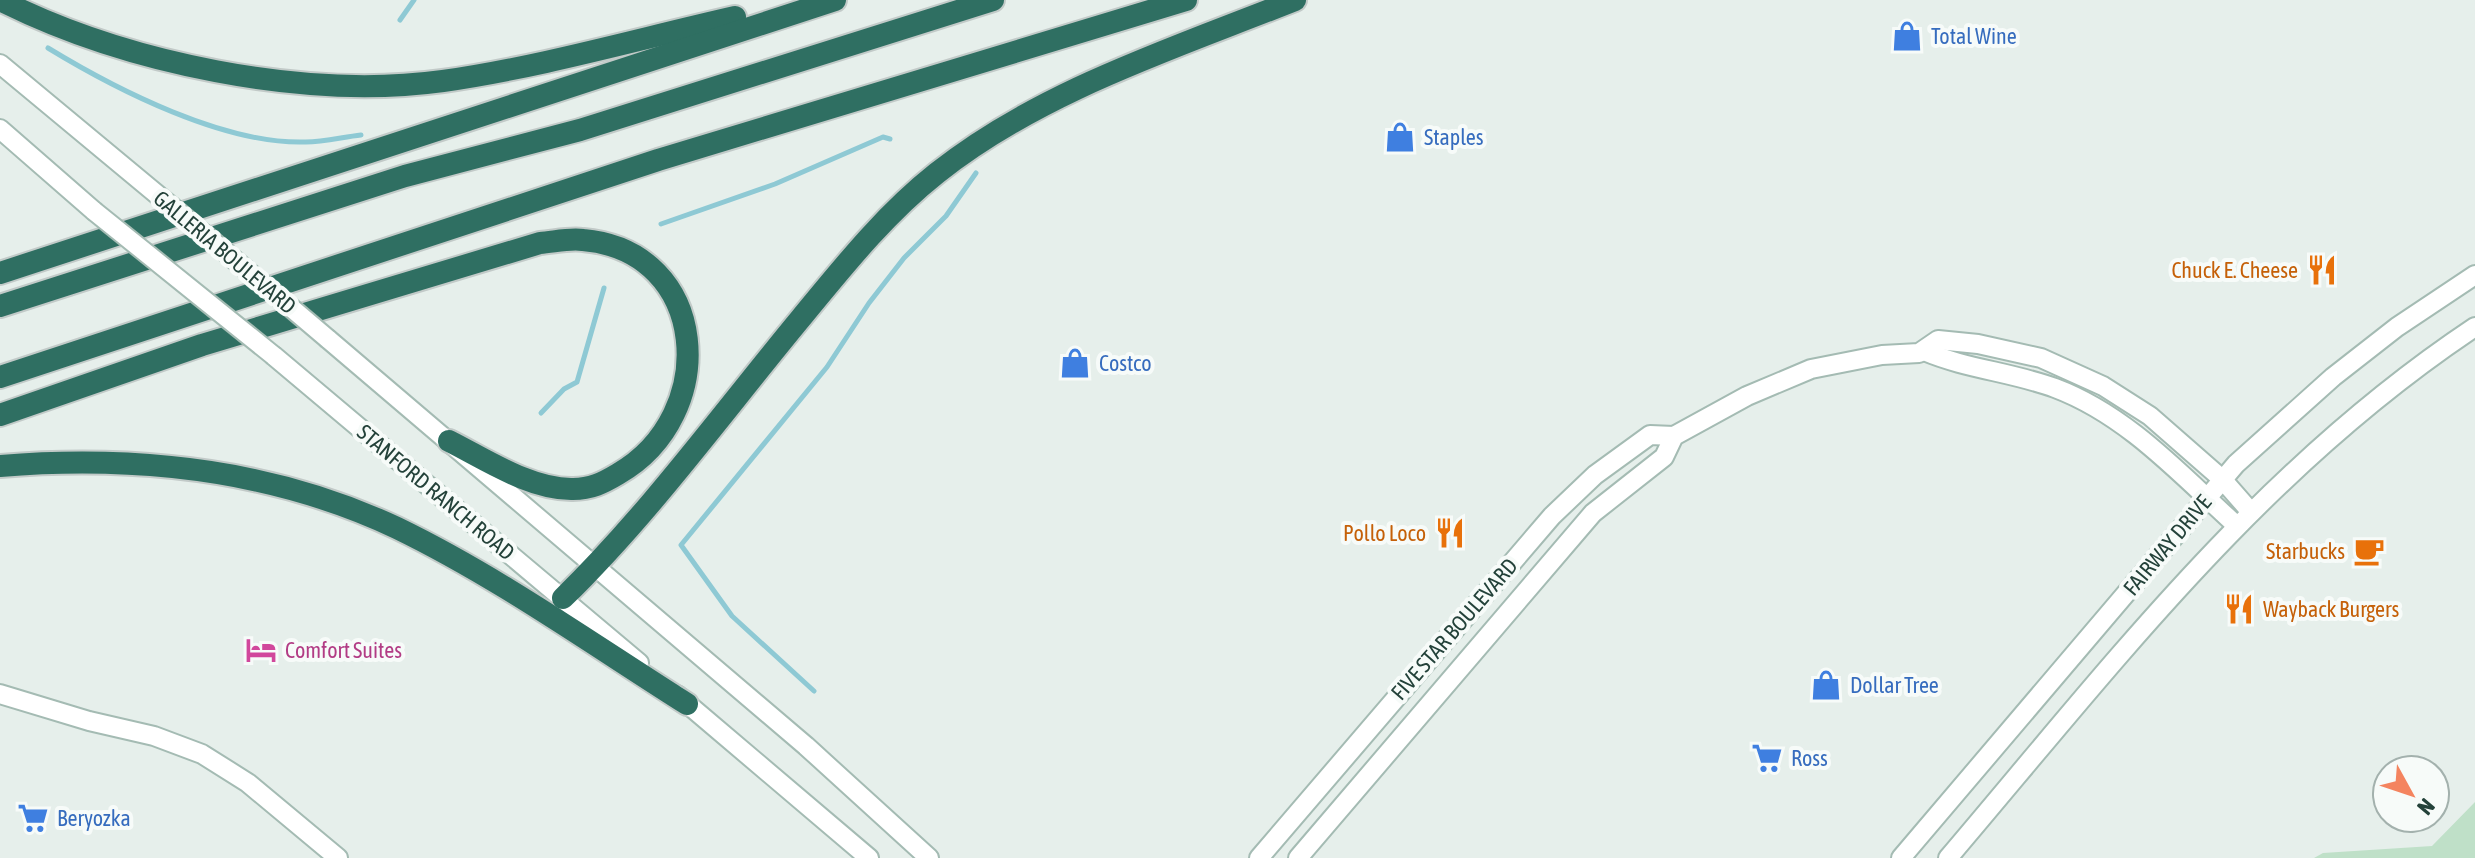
<svg xmlns="http://www.w3.org/2000/svg" width="2475" height="858" viewBox="0 0 2475 858" font-family="'Asap Condensed',sans-serif">
	<style>
		.green { fill: #bfe0c8 }
		.lines { fill: none; stroke-linecap: round; stroke-linejoin: round }
		.stream { stroke: #8ec9d4; stroke-width: 5 }
		.secondary-casing { stroke: #a4bbb3; stroke-width: 22 }
		.highway-casing { stroke: #c2cac8; stroke-width: 26 }
		.secondary { stroke: #fff; stroke-width: 18 }
		.highway { stroke: #2f6f62; stroke-width: 22 }
		.secondary-bridge-casing { stroke: #a4bbb3; stroke-width: 22; stroke-linecap: butt }
		.secondary-bridge { stroke: #fff; stroke-width: 18 }
		.labels { text-anchor: middle; dominant-baseline: central; stroke-width: 8; stroke-linejoin: round; paint-order: stroke }
		.shop-label { font-size: 22px; fill: #366cbe; stroke: #f7fbf9; text-anchor: start }
		.street-label { font-size: 22px; fill: #24423a; stroke: #f7fbf9 }
		.food-label { font-size: 22px; fill: #c56008; stroke: #f7fbf9; text-anchor: end }
		.hotel-label { font-size: 22px; fill: #b23c85; stroke: #f7fbf9; text-anchor: start }
	</style>
	<rect width="100%" height="100%" fill="#e6efeb"/>
	<!-- green -->
	<polygon class="green" points="2475,802 2475,858 2314,858 2323,853 2432,846"/>
	<g class="lines">
		<!-- stream -->
		<g class="stream">
			<polyline points="400,20 414,0"/>
			<path d="M48,48C117,90 225,145 306,142C324,142 343,137 361,135"/>
			<polyline points="661,224 775,184 883,137 890,139"/>
			<polyline points="541,413 564,389 577,382 604,288"/>
			<polyline points="814,691 732,616 681,545 827,367 869,303 904,258 946,216 976,173"/>
		</g>
		<!-- secondary casing -->
		<g class="secondary-casing">
			<g id="secondary">
				<polyline points="0,64 171,206"/>
				<polyline points="0,129 94,211"/>
				<polyline points="328,339 806,746 929,858"/>
				<path d="M1924,351C1966,369 2012,372 2055,388C2127,415 2180,474 2236,525"/>
				<polyline points="274,356 639,663"/>
				<polyline points="0,694 89,721 154,736 202,754 248,783 338,858"/>
				<polyline points="677,695 869,858"/>
				<polyline points="1259,858 1552,516 1595,475 1650,435 1674,436"/>
				<polyline points="1298,858 1593,513 1664,457 1674,436 1747,396 1811,369 1882,355 1919,353 1938,340 1978,344 2041,358 2103,386 2150,416 2222,479 2250,511"/>
				<polyline points="1901,858 2236,464 2333,377 2397,327 2475,275"/>
				<path d="M1948,858C2113,664 2260,470 2475,327"/>
			</g>
		</g>
		<!-- highway casing -->
		<g class="highway-casing">
			<g id="highway">
				<path d="M0,0C125,63 304,100 443,81C541,67 638,39 735,17"/>
				<polyline points="0,273 835,0"/>
				<polyline points="0,306 405,176 580,130 993,0"/>
				<polyline points="0,377 658,160 1186,0"/>
				<path d="M0,415L202,345L540,243C554,242 569,238 583,240C710,251 721,415 618,474C603,483 591,489 573,489C531,490 485,459 449,441"/>
				<path d="M0,466C136,455 272,469 397,528C498,577 592,644 687,704"/>
				<path d="M563,598C650,513 723,412 801,318C843,267 885,214 937,173C1040,91 1175,48 1295,0"/>
			</g>
		</g>
		<!-- secondary -->
		<use href="#secondary" class="secondary"/>
		<!-- highway -->
		<use href="#highway" class="highway"/>
		<!-- secondary-bridge casing -->
		<g class="secondary-bridge-casing">
			<g id="secondary-bridge">
				<polyline points="171,206 328,339"/>
				<polyline points="94,211 274,356"/>
			</g>
		</g>
		<!-- secondary-bridge -->
		<use href="#secondary-bridge" class="secondary-bridge"/>
	</g>
	<!-- icons -->
	<defs>
		<g id="shop-bare" transform="scale(2.4)"><path d="M-5-2.5h2.3a2.7 3.5 0 0 1 5.4 0H5L5.5 6h-11ZM-1.5-2.5h3a1.5 2.3 0 0 0-3 0Z" fill="#3f7fe0" stroke="#f7fbf9" stroke-width="2.5" paint-order="stroke"/></g>
		<g id="restaurant-bare" transform="scale(2.4)"><path d="M-5-6h1v4h1v-4h1v4h1v-4h1v5L-1.5 .5V6h-2V.5L-5-1ZM5-6V6H3V1.5H1.5Q1.5-4 5-6Z" fill="#e8710a" stroke="#f7fbf9" stroke-width="2.5" paint-order="stroke"/></g>
		<g id="cafe-bare" transform="scale(2.4)"><path d="M-5.5-4.5H6V0H3Q3 3.5 0 3.5H-2.5Q-5.5 3.5-5.5 0ZM3-3.2v2h1.7v-2ZM-6 4.5H4V6H-6Z" fill="#e8710a" stroke="#f7fbf9" stroke-width="2.5" paint-order="stroke"/></g>
		<g id="hotel-bare" transform="scale(2.4)"><path d="M-6-4.5h1.5V1H6V5H4.5V3h-9V5H-6ZM-4 0a1.8 1.8 0 1 1 3.6 0ZM.5 0V-2.5h3Q6-2.5 6 0Z" fill="#d1479c" stroke="#f7fbf9" stroke-width="2.5" paint-order="stroke"/></g>
		<g id="supermarket-bare" transform="scale(2.4)"><path d="M-6-5.5h2.5l.6 2H6L4.5 2H-2.5L-4.4-4H-6ZM-1.5 3.2a1.3 1.3 0 1 0 .1 0ZM3 3.2a1.3 1.3 0 1 0 .1 0Z" fill="#3f7fe0" stroke="#f7fbf9" stroke-width="2.5" paint-order="stroke"/></g>
	</defs>
	<g fill-rule="evenodd">
		<use href="#shop-bare" x="1907" y="36"/>
		<use href="#shop-bare" x="1400" y="137"/>
		<use href="#restaurant-bare" x="2322" y="270"/>
		<use href="#shop-bare" x="1075" y="363"/>
		<use href="#restaurant-bare" x="1450" y="533"/>
		<use href="#cafe-bare" x="2369" y="551"/>
		<use href="#restaurant-bare" x="2239" y="609"/>
		<use href="#hotel-bare" x="261" y="650"/>
		<use href="#shop-bare" x="1826" y="685"/>
		<use href="#supermarket-bare" x="1767" y="758"/>
		<use href="#supermarket-bare" x="33" y="818"/>
	</g>
	<g class="labels">
		<!-- shop labels -->
		<g class="shop-label">
			<text x="1931" y="36">Total Wine</text>
			<text x="1424" y="137">Staples</text>
			<text x="1099" y="363">Costco</text>
			<text x="1850" y="685">Dollar Tree</text>
			<text x="1791" y="758">Ross</text>
			<text x="57" y="818">Beryozka</text>
		</g>
		<!-- street labels -->
		<g class="street-label">
			<text transform="translate(225 252) rotate(40)">GALLERIA BOULEVARD</text>
			<text transform="translate(436 492) rotate(40)">STANFORD RANCH ROAD</text>
			<text transform="translate(2167 545) rotate(-50)">FAIRWAY DRIVE</text>
			<text transform="translate(1454 629) rotate(-49)">FIVE STAR BOULEVARD</text>
		</g>
		<!-- food labels -->
		<g class="food-label">
			<text x="2298" y="270">Chuck E. Cheese</text>
			<text x="1426" y="533">Pollo Loco</text>
			<text x="2345" y="551">Starbucks</text>
			<text x="2263" y="609" text-anchor="start">Wayback Burgers</text>
		</g>
		<!-- hotel labels -->
		<g class="hotel-label">
			<text x="285" y="650">Comfort Suites</text>
		</g>
	</g>
	<!-- north arrow -->
	<g transform="translate(2411 794) rotate(130)"><circle r="38" fill="#f7fbf9" stroke="#a3b1ad" stroke-width="2"/>
	<path d="M0-6L14 30L0 20L-14 30Z" fill="#f4845f"/>
	<text y="-12" font-size="22" font-weight="bold" text-anchor="middle" fill="#24423a">N</text>
	</g>
</svg>
